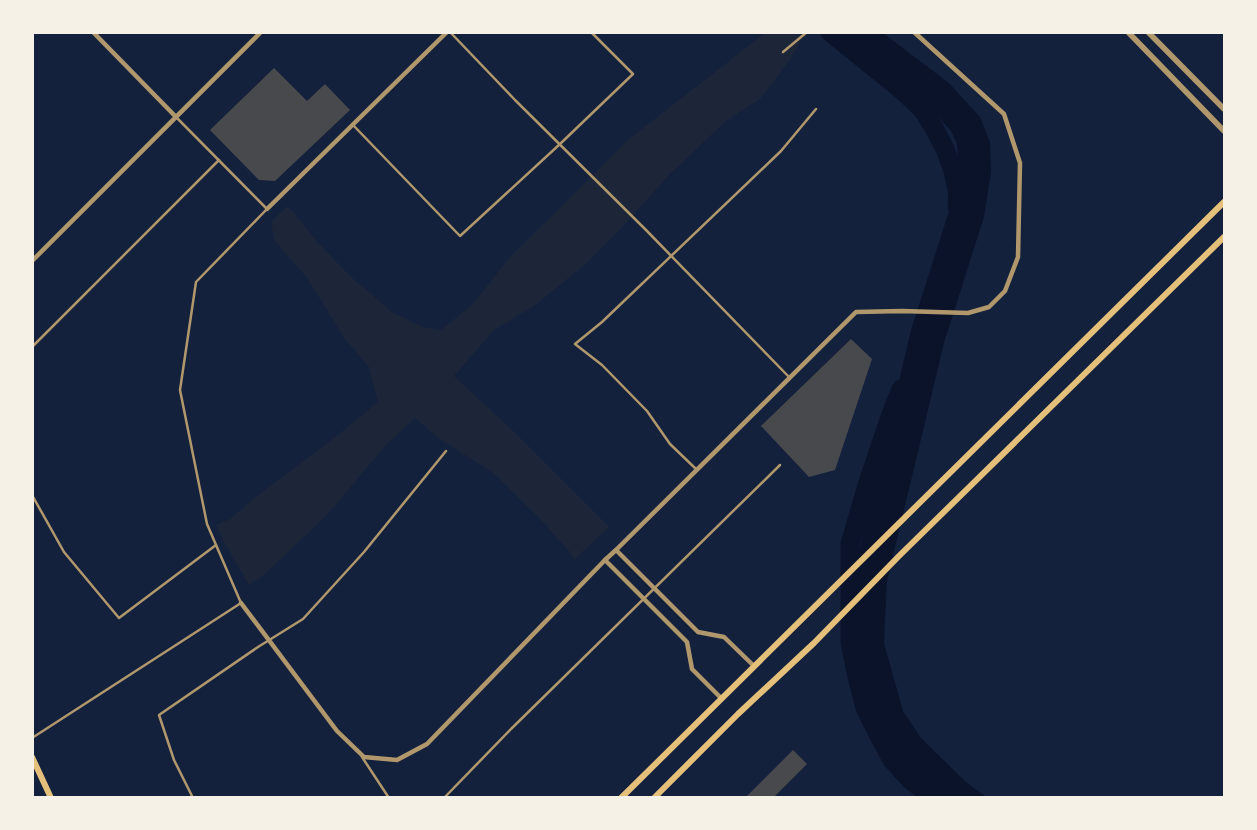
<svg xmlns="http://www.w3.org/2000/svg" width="1257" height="830" viewBox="0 0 1257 830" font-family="'Sofia Sans Condensed',sans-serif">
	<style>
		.green { fill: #1d2539 }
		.water { fill: #0b132b }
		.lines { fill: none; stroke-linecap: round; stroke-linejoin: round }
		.river { stroke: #0b132b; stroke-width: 19 }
		.building { fill: #48494c }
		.service { stroke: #b1986c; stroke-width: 2.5 }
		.minor { stroke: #b1986c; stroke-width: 4.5 }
		.tertiary { stroke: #b1986c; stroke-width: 5.5 }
		.secondary { stroke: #e5c07b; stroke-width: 6 }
	</style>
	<rect width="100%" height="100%" fill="#14213d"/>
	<!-- green -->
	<polygon class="green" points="765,33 795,33 802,39 789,61 761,98 726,121 669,175 627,222 587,263 534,306 494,330 454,376 511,429 608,526 608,528 574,560 569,551 538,517 492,472 440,439 415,418 386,445 327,515 265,574 249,585 224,542 216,525 230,519 256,497 334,438 378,402 369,367 345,339 307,278 274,240 271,221 288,206 315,239 349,275 392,312 423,327 441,330 472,305 509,258 629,139"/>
	<!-- water -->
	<polygon class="water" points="832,33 883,33 949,83 980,117 990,142 991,172 984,217 944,343 887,581 884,643 903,711 921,738 965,781 986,797 938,797 895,757 872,720 851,642 854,572 911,330 951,205 958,166 957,144 951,131 928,106"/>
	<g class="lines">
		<!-- river -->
		<g class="river">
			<polyline points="830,32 898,87 922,109 934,128 945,149 953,171 958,195 957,206"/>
			<polyline points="901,389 891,414 868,482 850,544 850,642 857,677 865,708 878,734 892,760 910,780 934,798"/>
		</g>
	</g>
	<!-- building -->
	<g class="building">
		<polygon points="274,68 307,101 325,84 350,110 275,181 259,180 210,130"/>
		<polygon points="851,339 872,359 835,470 809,477 761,426"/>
		<polygon points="793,750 807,764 773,798 745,798"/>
	</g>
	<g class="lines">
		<!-- service -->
		<g class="service">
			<polyline points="450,32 515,100 646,230 789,377"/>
			<polyline points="783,52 807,32"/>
			<polyline points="353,125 460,236 560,144 633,74 591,32"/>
			<polyline points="32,347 219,160"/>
			<polyline points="696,469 670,444 647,411 602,365 575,344 602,322 781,151 816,109"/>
			<polyline points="32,495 64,552 119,618 216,545"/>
			<polyline points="32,738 241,603 207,524 180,390 196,282 267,209 176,117"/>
			<polyline points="362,757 389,798"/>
			<polyline points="193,798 174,760 159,715 258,647 303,619 364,552 446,451"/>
			<polyline points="444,798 511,729 780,465"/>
		</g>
		<!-- minor -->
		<g class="minor">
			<polyline points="93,32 176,117"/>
			<polyline points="267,209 447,32"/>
			<polyline points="32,261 261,32"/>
			<polyline points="616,550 856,312 902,311 968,313 989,307 1005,291 1018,257 1020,163 1004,114 914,32"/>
			<polyline points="605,560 616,550 698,632 724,637 754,666"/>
			<polyline points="241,603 337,731 364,757 397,760 427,744 605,560 687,642 692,669 722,699"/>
		</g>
		<!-- tertiary -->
		<g class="tertiary">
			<polyline points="1128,32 1224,131"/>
			<polyline points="1148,32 1224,109"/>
		</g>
		<!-- secondary -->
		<g class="secondary">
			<polyline points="32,757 51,798"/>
			<polyline points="621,798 1224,202"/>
			<polyline points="654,798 738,714 814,643 899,556 1224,237"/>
		</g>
	</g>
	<!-- border -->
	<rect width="1257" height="830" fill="none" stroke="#f6f1e7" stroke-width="68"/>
</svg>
